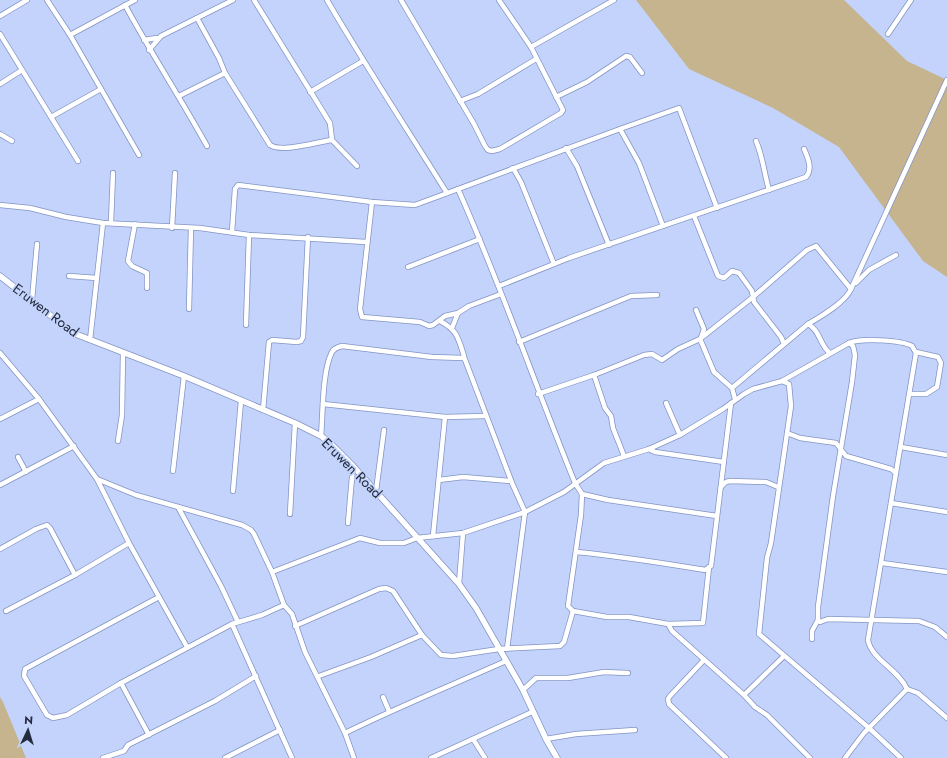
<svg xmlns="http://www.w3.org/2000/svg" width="947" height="758" viewBox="0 0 947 758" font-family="Jost,sans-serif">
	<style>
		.green { fill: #c5b48d }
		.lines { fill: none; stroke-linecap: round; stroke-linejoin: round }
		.minor-casing { stroke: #8394c4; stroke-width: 6 }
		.tertiary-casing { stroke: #8394c4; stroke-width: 7 }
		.minor { stroke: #fff; stroke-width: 4.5 }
		.tertiary { stroke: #fff; stroke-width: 5.5 }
		.labels { text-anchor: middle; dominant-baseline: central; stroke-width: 3.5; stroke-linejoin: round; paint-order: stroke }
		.street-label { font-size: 14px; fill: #242b3f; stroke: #c3d3fb }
	</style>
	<rect width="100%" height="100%" fill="#c3d3fb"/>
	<!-- green -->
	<g class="green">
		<polygon points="636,0 844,0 907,61 947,80 947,277 923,261 839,147 773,108 689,69"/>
		<polygon points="0,697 3,702 26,758 0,758"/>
	</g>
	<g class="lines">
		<!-- minor casing -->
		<g class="minor-casing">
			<g id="minor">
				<polyline points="47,0 70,35 139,155"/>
				<polyline points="254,0 330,123 332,140"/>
				<path d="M327,0C365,65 407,129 447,193"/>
				<polyline points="401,0 474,124 485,146 488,150 492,151 500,149 561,113 563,110 531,47 499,0"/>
				<path d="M125,5C151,53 181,99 207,146"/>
				<polyline points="0,16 27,0"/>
				<polyline points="197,18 219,58 225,73"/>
				<polyline points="0,34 78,161"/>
				<polyline points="888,34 911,0"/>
				<polyline points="70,35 135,0"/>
				<polyline points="144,40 157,38"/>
				<polyline points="531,47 614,0"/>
				<polyline points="149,50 161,36 233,0"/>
				<polyline points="0,84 22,70"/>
				<polyline points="310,92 363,61"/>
				<path d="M179,96L225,73L270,145C282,153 317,142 332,140L357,166"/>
				<polyline points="556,97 587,82 626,56 630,57 642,73"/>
				<polyline points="460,101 478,94 536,59"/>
				<polyline points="51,117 101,89"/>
				<polyline points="620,129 679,108 717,208"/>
				<polyline points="0,134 12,141"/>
				<path d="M756,141C763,157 764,173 769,190"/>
				<polyline points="566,148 577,166 609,245"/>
				<polyline points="513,168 521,182 554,264"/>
				<path d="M458,189C501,285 535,385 575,483L582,494L581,515L568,606L573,611L607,617H629L668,624L672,631L744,695L755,707L767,715L810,758"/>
				<polyline points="372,202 360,309 362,317 420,322 429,326 433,325 445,316 458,313 469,306 501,294"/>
				<polyline points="0,205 30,208 66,217 103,223 200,228 249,235 366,242"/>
				<polyline points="694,216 718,276 724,278 732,271 739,273 752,291 754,302 781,337 784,344"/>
				<polyline points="111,222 113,173"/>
				<polyline points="135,224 128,261 132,266 147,273 147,288"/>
				<polyline points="172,228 175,173"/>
				<polyline points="232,232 235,189 238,185 372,202 415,205 620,129 639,163 663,226"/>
				<polyline points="408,267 480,239"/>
				<polyline points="69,276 97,278"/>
				<polyline points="856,283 869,270 896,255"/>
				<path d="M499,286L569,258L806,177C813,169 808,158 804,149"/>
				<polyline points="851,289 947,80"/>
				<polyline points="32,300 37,244"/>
				<polyline points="189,309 191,228"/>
				<polyline points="696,310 704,329 701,338"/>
				<polyline points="246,325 249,235"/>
				<polyline points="452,328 458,313"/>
				<polyline points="700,339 714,372 732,388 735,399"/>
				<polyline points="90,340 103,223"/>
				<polyline points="519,342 631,296 657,295"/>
				<polyline points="0,353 39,399 97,479 129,543 187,647"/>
				<polyline points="464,357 512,483 525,512 507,649"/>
				<polyline points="594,375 605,408 611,416 613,428 624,456"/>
				<polyline points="782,381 789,384 791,406 771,543 767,558 759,634 869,728 901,758"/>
				<polyline points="732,388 808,324"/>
				<path d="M538,394L594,375L644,355L652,354L662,360L678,349L700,339L753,297L807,250L816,246L851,289C846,302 820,317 808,324C820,330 820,346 830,353"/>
				<polyline points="910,394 926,394 937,387 941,363 938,357 916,352"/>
				<polyline points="666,403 680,435"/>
				<polyline points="323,404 445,417 486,416"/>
				<polyline points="263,410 269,342 272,340 297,342 301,341 303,337 308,237"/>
				<polyline points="0,419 39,399"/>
				<polyline points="787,433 800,438 836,443 846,456 891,469 896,473"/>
				<path d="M321,436C323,414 322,371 332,352C334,348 338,347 342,346L432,357L463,358L464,356C458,337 457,330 440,321"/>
				<polyline points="118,441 122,415 123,353"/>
				<polyline points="901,447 947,455"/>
				<polyline points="649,449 655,452 724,462"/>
				<polyline points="18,457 26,472"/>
				<polyline points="173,471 184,376"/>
				<polyline points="97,479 136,495 242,525 251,530 254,534 272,572 284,605 292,614 305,652 345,733 354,758"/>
				<polyline points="439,480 463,477 511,481"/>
				<polyline points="0,485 74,446"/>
				<polyline points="721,487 726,482 730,481 766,482 778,487"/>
				<polyline points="233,491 241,401"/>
				<polyline points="376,491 384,430"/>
				<polyline points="582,494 608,500 717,516"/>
				<polyline points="891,503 947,512"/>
				<polyline points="178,507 221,586 238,622"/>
				<polyline points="290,514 295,423"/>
				<polyline points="348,523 353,466"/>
				<polyline points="433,536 445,417"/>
				<polyline points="0,549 36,529 47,525 50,528 75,575"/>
				<path d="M576,552C620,556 662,563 705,570L711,566L731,403"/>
				<polyline points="882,563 947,572"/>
				<path d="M272,572L360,538L380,543H404L417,538L463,533L525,512L564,492L604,463L649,449L680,435L723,409L744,394L753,389L782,381L849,343C861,338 901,340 912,346L916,353L868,640C871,659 899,670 907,689"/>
				<polyline points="459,584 463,533"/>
				<polyline points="159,597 25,669 24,676 47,715 53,718 67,715 121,683 232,624 262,615 284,605"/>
				<polyline points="6,611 75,575 129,543"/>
				<polyline points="818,620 820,622 828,619 919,621 935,627 947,637"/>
				<polyline points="232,624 292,758"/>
				<polyline points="668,624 703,623 709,567"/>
				<polyline points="295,626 379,589 386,588 393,591 422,635 441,655 453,656 499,649 560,646 564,642 573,611"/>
				<polyline points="812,639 812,631 818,620 818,607 833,496 852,382 855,355 853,346 849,343"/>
				<polyline points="704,660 670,696 668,699 669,704 726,758"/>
				<polyline points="319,676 371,657 422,635"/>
				<polyline points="121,683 149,735"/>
				<polyline points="907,689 918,693 947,718"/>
				<polyline points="523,690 536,678 568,678 604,672 628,673"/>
				<polyline points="744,695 784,656"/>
				<polyline points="383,697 389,711"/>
				<path d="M345,733C398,707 452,685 506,661"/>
				<polyline points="473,739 485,758"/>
				<polyline points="546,739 576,734 635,730"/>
				<polyline points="103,758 124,751 128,745 215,701 256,676"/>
				<polyline points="225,758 280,730"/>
				<polyline points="431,758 532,712"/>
				<polyline points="845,758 864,733 907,689"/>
			</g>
		</g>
		<!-- tertiary casing -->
		<g class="tertiary-casing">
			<polyline id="tertiary" points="0,276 73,333 184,376 295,423 321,436 329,442 353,466 459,584 476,608 523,690 546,739 557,758"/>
		</g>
		<!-- minor -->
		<use href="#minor" class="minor"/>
		<!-- tertiary -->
		<use href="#tertiary" class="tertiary"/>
	</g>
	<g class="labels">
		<!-- street labels -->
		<g class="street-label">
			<text transform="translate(46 310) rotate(37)">Eruwen Road</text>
			<text transform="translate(352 468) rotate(45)">Eruwen Road</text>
		</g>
	</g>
	<!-- north arrow -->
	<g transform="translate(28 730) rotate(4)" stroke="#c3d3fb" stroke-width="3" paint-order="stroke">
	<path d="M0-3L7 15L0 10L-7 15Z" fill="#242b3f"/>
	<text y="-6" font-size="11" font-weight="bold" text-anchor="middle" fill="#242b3f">N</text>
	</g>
</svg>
